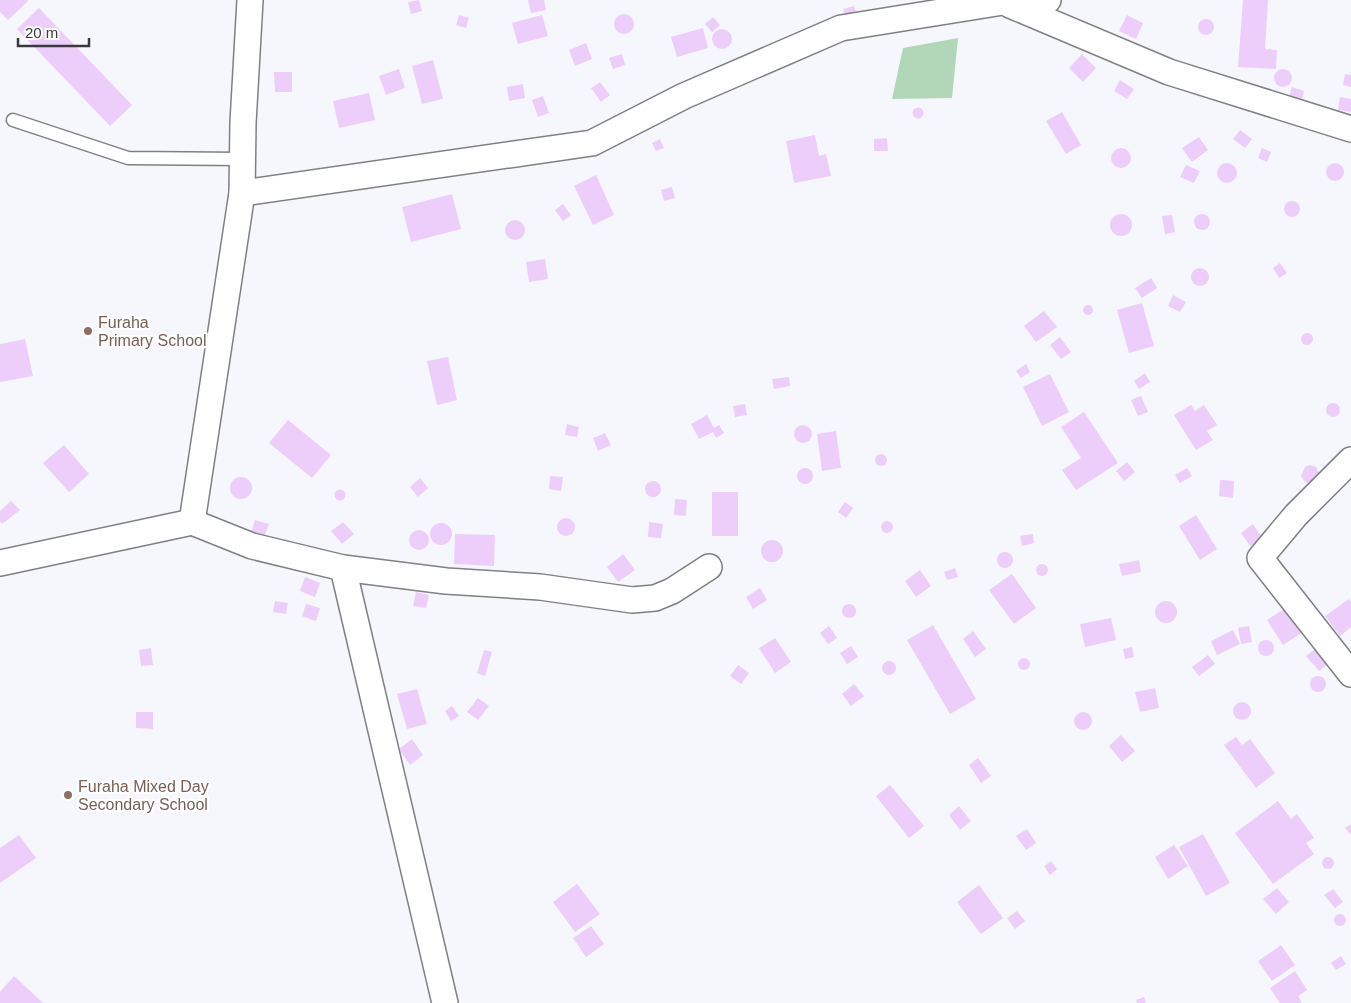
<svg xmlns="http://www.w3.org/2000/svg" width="1351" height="1003" viewBox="0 0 1351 1003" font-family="Arial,sans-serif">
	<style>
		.green { fill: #b1d6b8 }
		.building { fill: #edcdfa }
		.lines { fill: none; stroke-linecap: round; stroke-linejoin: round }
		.lane-casing { stroke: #7f8084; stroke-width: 15 }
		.street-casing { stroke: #7f8084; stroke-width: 28 }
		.lane { stroke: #fff; stroke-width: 12 }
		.street { stroke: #fff; stroke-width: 25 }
		.education-dot { fill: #8d6e63; stroke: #fff; stroke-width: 2 }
		.labels { text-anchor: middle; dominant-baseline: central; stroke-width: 4.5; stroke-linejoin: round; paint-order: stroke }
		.education-label { font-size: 16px; fill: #785e54; stroke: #fff; text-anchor: start }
	</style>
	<rect width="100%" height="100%" fill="#f6f7fc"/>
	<!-- green -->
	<polygon class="green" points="958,38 952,98 892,99 903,48"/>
	<!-- building -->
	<g class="building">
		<polygon points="0,0 27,0 28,1 8,20 0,12"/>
		<polygon points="419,0 422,11 411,14 408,2"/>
		<polygon points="528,0 544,0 546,10 531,13"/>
		<polygon points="1243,0 1268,0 1265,49 1277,50 1276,69 1238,67"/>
		<polygon points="854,6 857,15 846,18 843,9"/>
		<polygon points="39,8 132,105 110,126 17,29"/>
		<circle cx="624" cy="24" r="10"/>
		<polygon points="459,15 469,18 466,28 456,25"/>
		<polygon points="542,15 548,36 518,44 512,23"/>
		<polygon points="1127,15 1143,23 1136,39 1119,31"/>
		<polygon points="713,17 720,25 712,32 705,24"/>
		<circle cx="1206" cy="27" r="8"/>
		<polygon points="703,28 708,48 677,57 671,37"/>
		<circle cx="722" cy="39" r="10"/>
		<polygon points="586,43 592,59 575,66 569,50"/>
		<polygon points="622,54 625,65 613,69 609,58"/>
		<polygon points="1082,54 1096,68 1083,82 1069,68"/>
		<polygon points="433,60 443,99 422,104 412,66"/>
		<circle cx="1283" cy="78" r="9"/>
		<polygon points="399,69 405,88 386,95 379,76"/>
		<polygon points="274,72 292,72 292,92 275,92"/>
		<polygon points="1345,74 1351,75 1351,87 1343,85"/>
		<polygon points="1120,80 1134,89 1127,99 1114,91"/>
		<polygon points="600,82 610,95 601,102 591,88"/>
		<polygon points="523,84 525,98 509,101 507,87"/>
		<polygon points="1292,87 1304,91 1301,104 1288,100"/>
		<polygon points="369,93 375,120 339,128 333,101"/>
		<polygon points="543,96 549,113 538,117 532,100"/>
		<polygon points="1340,97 1351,99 1351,112 1338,110"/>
		<circle cx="918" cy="113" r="5.5"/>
		<polygon points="1062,112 1081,145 1066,154 1046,121"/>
		<polygon points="1240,130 1252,139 1245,148 1233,139"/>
		<polygon points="815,135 819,156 826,154 831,176 794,183 786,141"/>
		<polygon points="1199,137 1208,150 1192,162 1182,148"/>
		<polygon points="887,138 888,151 874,151 874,139"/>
		<polygon points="660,139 664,148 656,151 652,143"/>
		<polygon points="1262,148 1271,152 1267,162 1258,158"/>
		<circle cx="1121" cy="158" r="10"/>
		<circle cx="1335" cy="172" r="9"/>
		<circle cx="1227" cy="173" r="10"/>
		<polygon points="1186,165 1200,171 1194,183 1180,177"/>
		<polygon points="596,175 614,215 593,225 574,186"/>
		<polygon points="672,187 675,198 664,201 661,190"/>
		<polygon points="452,194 461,229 411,242 402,207"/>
		<circle cx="1292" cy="209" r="8"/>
		<polygon points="563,204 571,215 563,221 555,210"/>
		<circle cx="1202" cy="222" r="8"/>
		<circle cx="1121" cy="225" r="11"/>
		<polygon points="1172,215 1175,232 1165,234 1162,216"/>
		<circle cx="515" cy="230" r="10"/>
		<polygon points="545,259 548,279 529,282 526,262"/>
		<polygon points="1280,263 1287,273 1279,278 1273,268"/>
		<circle cx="1200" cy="277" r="9"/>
		<polygon points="1151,278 1157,288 1142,298 1135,288"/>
		<polygon points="1173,295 1186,302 1180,312 1168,306"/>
		<polygon points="1142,303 1154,346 1129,353 1117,310"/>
		<circle cx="1088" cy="310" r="5"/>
		<polygon points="1044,311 1057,327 1036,342 1024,326"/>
		<circle cx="1307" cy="339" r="6"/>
		<polygon points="1060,337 1071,352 1061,359 1050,345"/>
		<polygon points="25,339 33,376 0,382 0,344"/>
		<polygon points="448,357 457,400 437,405 427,361"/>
		<polygon points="1026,364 1030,372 1021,378 1016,371"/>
		<polygon points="1145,373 1150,382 1139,389 1134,381"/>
		<polygon points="1050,374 1069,412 1042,426 1023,387"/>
		<polygon points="789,377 790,386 774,389 772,379"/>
		<polygon points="1141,396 1148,412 1138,416 1131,400"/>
		<circle cx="1333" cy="410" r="7"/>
		<polygon points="745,404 747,415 735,417 733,406"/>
		<polygon points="1191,405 1195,411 1204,405 1217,425 1207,431 1213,440 1196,450 1174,415"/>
		<polygon points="1084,412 1118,463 1076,490 1062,470 1081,458 1061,427"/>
		<polygon points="707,415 714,428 719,425 724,433 716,438 713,432 699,439 691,424"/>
		<polygon points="288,420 331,455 312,478 269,443"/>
		<polygon points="567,424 579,427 577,437 565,435"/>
		<circle cx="803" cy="434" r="9"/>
		<polygon points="836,431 841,468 822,471 817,434"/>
		<polygon points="605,433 611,445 598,451 593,438"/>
		<polygon points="64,445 89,474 69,492 43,463"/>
		<circle cx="881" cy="460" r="6"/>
		<polygon points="1127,462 1135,472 1124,481 1116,471"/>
		<polygon points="1310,465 1316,467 1320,475 1310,484 1304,481 1301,476 1305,467"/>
		<polygon points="1187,468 1192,476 1180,483 1175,475"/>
		<circle cx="805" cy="476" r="8"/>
		<polygon points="550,476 563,477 561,491 549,489"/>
		<circle cx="241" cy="488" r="11"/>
		<polygon points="420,478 428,488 418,497 410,487"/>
		<polygon points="1220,480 1234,481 1233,498 1219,496"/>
		<circle cx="653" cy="489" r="8"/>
		<circle cx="340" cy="495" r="5.5"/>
		<rect x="712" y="492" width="26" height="44"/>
		<polygon points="675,499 687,500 686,516 674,515"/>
		<polygon points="11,501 20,510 2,524 0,521 0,511"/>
		<polygon points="845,502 853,508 846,518 838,512"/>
		<polygon points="1196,515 1217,549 1200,560 1179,526"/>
		<circle cx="566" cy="527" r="9"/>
		<polygon points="255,520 269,524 263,540 250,536"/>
		<circle cx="887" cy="527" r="6"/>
		<polygon points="343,522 354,534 342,544 331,531"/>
		<polygon points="649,522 663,524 661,538 648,537"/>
		<circle cx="441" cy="534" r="11"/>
		<polygon points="1253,524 1262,538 1250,546 1241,533"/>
		<circle cx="419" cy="540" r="10"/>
		<polygon points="455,534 495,535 494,566 454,564"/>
		<polygon points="1033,534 1034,543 1022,546 1020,536"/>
		<circle cx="772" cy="551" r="11"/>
		<circle cx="1005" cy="560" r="8"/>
		<polygon points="623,554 635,570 618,582 607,567"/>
		<polygon points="1139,560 1141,572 1122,576 1119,564"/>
		<circle cx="1042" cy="570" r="6"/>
		<polygon points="955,568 958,577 947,580 944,572"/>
		<polygon points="920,570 931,586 916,597 905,581"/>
		<polygon points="1012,574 1036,608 1014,624 989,590"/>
		<polygon points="305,577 320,583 315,597 300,591"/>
		<polygon points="760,588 767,600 753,609 746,597"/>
		<polygon points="416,592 429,595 426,608 413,606"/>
		<polygon points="1349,599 1351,602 1351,627 1340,636 1325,616"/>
		<polygon points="275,601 288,603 286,614 273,612"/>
		<circle cx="1166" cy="612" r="11"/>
		<polygon points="306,604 320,608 316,621 302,616"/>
		<circle cx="849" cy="611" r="7"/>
		<polygon points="1287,607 1303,632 1283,645 1267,620"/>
		<polygon points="1111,618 1116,640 1085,647 1080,624"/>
		<polygon points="933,625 976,699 950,714 907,640"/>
		<polygon points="829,626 837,638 828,644 820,633"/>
		<polygon points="1249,626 1252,642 1241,644 1238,628"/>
		<polygon points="1233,630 1240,644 1217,655 1211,641"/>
		<polygon points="973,631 986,649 975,657 963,639"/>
		<polygon points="775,638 791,662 775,673 759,648"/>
		<circle cx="1266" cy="648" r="8"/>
		<polygon points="851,646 858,657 847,664 840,653"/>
		<polygon points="1319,646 1332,661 1319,671 1306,656"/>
		<polygon points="1132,647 1134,657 1125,659 1123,649"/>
		<polygon points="151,648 153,665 141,666 139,650"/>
		<polygon points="484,650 492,652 485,676 477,673"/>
		<polygon points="1208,655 1215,664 1199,676 1192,667"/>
		<circle cx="1024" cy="664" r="6"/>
		<circle cx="889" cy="668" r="7"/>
		<polygon points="738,665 749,673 741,684 730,676"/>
		<circle cx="1318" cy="684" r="8"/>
		<polygon points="854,684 864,696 851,706 842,694"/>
		<polygon points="1155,688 1159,708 1140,712 1135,692"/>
		<polygon points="417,689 427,724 407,729 397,694"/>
		<polygon points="478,698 489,706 478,720 467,712"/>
		<circle cx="1242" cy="711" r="9"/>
		<polygon points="452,706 459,716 451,721 445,711"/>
		<circle cx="1083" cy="721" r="9"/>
		<polygon points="136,712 153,712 153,729 136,728"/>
		<polygon points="1121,735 1135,751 1122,762 1109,746"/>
		<polygon points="1236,737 1242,745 1250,739 1275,773 1256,788 1224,745"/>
		<polygon points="412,739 423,755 410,765 399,749"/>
		<polygon points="978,758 991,776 981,783 969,765"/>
		<polygon points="890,785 924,826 909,838 876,796"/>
		<polygon points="1278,801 1291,819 1297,814 1314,838 1306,843 1314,854 1273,884 1235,833"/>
		<polygon points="959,806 971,821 960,830 949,815"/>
		<polygon points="1351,824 1351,835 1345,828"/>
		<polygon points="1027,829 1036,843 1026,850 1016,836"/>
		<polygon points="1203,834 1230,883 1206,896 1179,847"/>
		<polygon points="19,835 36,858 0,883 0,848"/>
		<polygon points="1174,845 1188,866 1168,879 1155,857"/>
		<circle cx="1328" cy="863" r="6"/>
		<polygon points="1051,861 1057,869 1050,875 1044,866"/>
		<polygon points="577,884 600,914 575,932 553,902"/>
		<polygon points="979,885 1003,918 981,934 957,902"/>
		<polygon points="1277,888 1289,902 1276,914 1263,899"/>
		<polygon points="1333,889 1343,902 1335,908 1324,895"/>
		<polygon points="1017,911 1025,921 1015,929 1007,918"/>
		<circle cx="1340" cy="920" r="6"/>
		<polygon points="591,926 604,944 586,957 573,938"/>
		<polygon points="1281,945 1295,965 1272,981 1258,961"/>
		<polygon points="1341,956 1346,964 1336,970 1331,963"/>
		<polygon points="1295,971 1307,990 1298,996 1302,1003 1280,1003 1270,988"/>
		<polygon points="14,976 43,1003 0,1003 0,992"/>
		<polygon points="1144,997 1146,1003 1137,1003 1136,1000"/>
	</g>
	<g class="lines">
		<!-- lane casing -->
		<g class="lane-casing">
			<polyline id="lane" points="13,120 128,158 242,159"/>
		</g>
		<!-- street casing -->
		<g class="street-casing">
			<g id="street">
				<polyline points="1010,5 1169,72 1351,129"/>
				<polyline points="242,193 592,143 684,96 841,28 1003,2 1048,0"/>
				<polyline points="1351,460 1296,515 1260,558 1351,674"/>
				<polyline points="192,522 252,546 343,568 446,581 540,587 632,600 655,598 672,591 709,567"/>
				<polyline points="0,563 192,522 242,193 243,123 250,0"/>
				<polyline points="343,568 445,1003"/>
			</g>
		</g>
		<!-- lane -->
		<use href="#lane" class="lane"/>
		<!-- street -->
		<use href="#street" class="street"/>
	</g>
	<!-- markers -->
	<g class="education-dot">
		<circle cx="88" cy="331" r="5"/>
		<circle cx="68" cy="795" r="5"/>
	</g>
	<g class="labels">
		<!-- education labels -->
		<g class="education-label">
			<text x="98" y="322">Furaha<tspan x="98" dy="18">Primary School</tspan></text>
			<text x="78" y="786">Furaha Mixed Day<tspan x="78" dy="18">Secondary School</tspan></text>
		</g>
	</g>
	<!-- scale -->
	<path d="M18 38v8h71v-8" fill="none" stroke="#39393b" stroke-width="2.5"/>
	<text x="25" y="38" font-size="15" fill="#39393b" stroke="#ffffff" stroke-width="4" paint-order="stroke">20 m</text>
</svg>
